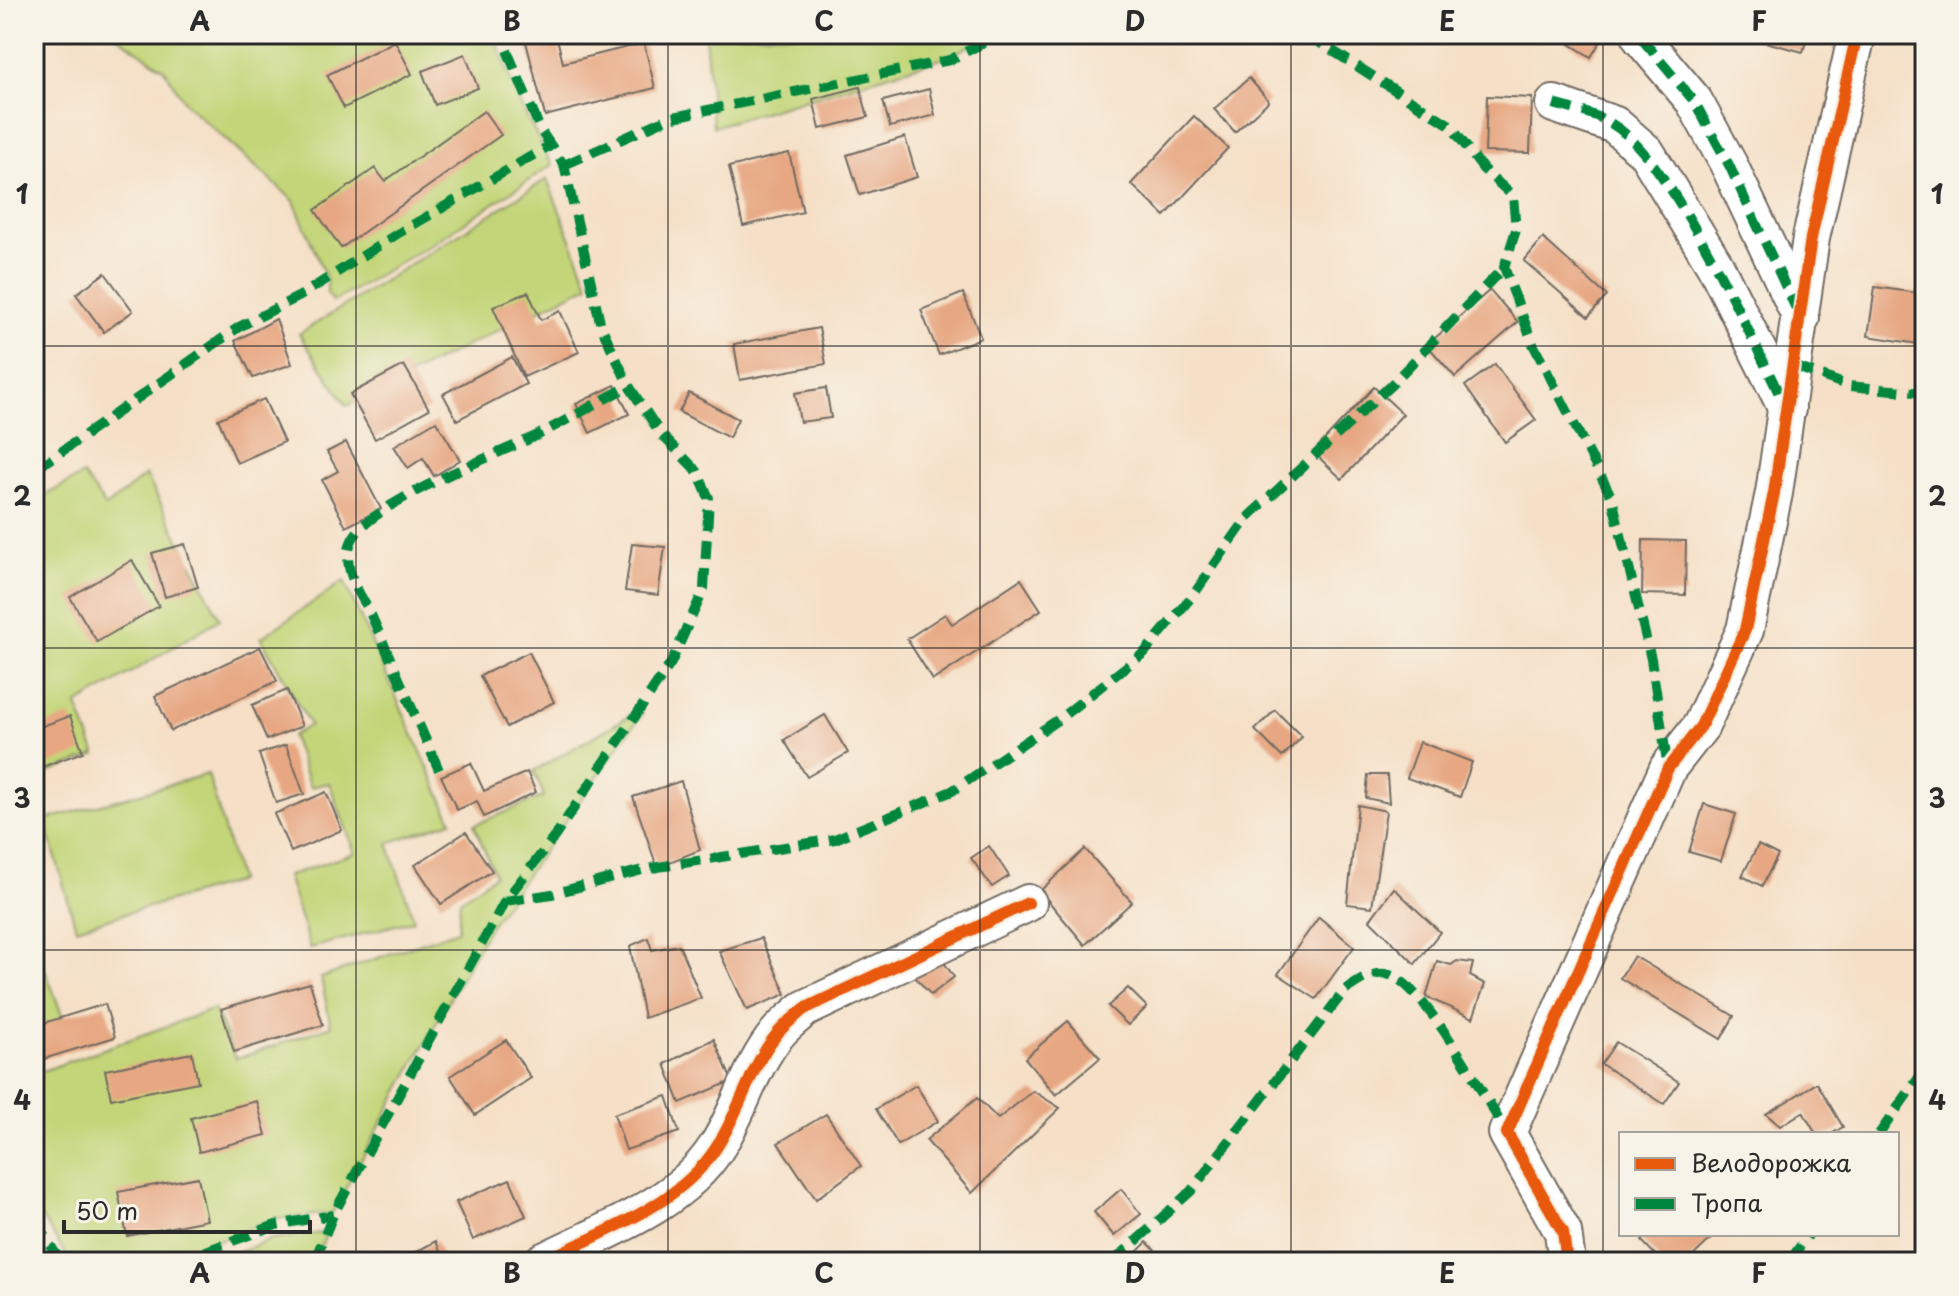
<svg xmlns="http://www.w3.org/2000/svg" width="1959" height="1296" viewBox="0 0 1959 1296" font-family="'Playpen Sans',sans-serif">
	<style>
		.green { fill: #c3d578; stroke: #778052; stroke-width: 2 }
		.building { fill: #e7a782 }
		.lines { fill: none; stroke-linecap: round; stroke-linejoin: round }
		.minor-casing { stroke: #726a62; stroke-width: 40 }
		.minor { stroke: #fff; stroke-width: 36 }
		.quiet { stroke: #00873e; stroke-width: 10; stroke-dasharray: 20 10; stroke-linecap: butt }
		.cycleway-casing { stroke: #f7f3e8; stroke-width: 17 }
		.cycleway { stroke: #e8590c; stroke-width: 12 }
		.grid { fill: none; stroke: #2b2b2b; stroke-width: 2; stroke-opacity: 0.55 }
		.neatline { fill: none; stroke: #2b2b2b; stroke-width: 3 }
		.grid-label { font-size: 26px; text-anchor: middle; font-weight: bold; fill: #2b2b2b }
	</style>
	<rect width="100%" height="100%" fill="#f7f3e8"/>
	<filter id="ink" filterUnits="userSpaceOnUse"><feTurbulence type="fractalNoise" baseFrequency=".0125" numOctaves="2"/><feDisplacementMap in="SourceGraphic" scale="16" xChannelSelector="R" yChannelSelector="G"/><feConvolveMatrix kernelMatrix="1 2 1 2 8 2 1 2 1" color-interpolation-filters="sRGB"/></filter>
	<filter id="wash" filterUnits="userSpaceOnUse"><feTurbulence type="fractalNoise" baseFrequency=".006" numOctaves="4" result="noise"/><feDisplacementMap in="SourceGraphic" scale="32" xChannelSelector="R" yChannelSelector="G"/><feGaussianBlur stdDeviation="1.8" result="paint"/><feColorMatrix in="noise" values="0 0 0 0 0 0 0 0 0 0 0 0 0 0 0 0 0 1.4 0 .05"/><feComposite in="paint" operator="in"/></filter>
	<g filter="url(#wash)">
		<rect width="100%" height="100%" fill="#f5e0c7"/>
		<!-- green -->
		<g class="green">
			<polygon points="114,34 494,34 518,100 552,165 438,240 333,302 327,293 327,280 294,201 187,105 164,69"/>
			<polygon points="705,34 992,34 950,56 713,127"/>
			<polygon points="547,179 589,285 347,406 299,334"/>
			<polygon points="83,475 106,507 146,475 220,619 77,705 96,755 34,778 34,501"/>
			<polygon points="344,581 452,821 388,843 414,920 310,948 287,876 355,853 329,783 310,787 292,736 310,725 261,638"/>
			<polygon points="638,711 642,714 489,927 332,1213 275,1219 160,1262 71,1262 34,1206 34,1074 214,1009 236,1059 331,1026 321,978 458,930 460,900 495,875 474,825 544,796 534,771"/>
			<polygon points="208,774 239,881 76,928 45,820"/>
			<polygon points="34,940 73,1044 34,1058"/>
			<polygon points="321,1233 326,1235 315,1262 211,1262 272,1239"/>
		</g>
		<g id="blocks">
			<!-- building -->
			<g class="building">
				<polygon points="524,34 556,34 563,63 644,43 655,88 545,116"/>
				<polygon points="1554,34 1605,34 1591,57"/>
				<polygon points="1747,34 1808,34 1803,52 1746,37"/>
				<polygon points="395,41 412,74 344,108 327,75"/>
				<polygon points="465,54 478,88 435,105 422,71"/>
				<polygon points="1249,78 1269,101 1235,132 1214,109"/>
				<polygon points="860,87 868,117 820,129 813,99"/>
				<polygon points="929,89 935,115 890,127 883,101"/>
				<polygon points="1487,96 1532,98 1530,153 1485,152"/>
				<polygon points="484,111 501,135 341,248 315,210 375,168 385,181"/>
				<polygon points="1194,116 1228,148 1165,216 1131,184"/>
				<polygon points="905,137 917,177 860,195 847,155"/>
				<polygon points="789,153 803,212 743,226 729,167"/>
				<polygon points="1543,238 1607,296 1588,317 1524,261"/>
				<polygon points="105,273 133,311 104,332 76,294"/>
				<polygon points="1875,287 1925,294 1925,345 1868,336"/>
				<polygon points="1490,290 1518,322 1455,377 1427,345"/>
				<polygon points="528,292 541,320 560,311 579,352 524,377 493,307"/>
				<polygon points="963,293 981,338 939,355 921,310"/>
				<polygon points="276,319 292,364 253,378 235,341"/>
				<polygon points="819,328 826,364 740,380 734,344"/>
				<polygon points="512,357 526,384 457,420 443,394"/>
				<polygon points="1495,364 1536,420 1505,442 1465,386"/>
				<polygon points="404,365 429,409 375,439 350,394"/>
				<polygon points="615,385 629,414 590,433 576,404"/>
				<polygon points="1374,387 1403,414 1342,479 1313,452"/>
				<polygon points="826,388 831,418 800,422 795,393"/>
				<polygon points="689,393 738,419 729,438 679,412"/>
				<polygon points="264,399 284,442 237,463 218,419"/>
				<polygon points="436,421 460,460 434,476 423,458 408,468 394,446"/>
				<polygon points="346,442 381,509 346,527 322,480 338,471 327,452"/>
				<polygon points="1643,540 1686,541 1685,595 1642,594"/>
				<polygon points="185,544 198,587 165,597 152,553"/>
				<polygon points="632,544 665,547 658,595 625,591"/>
				<polygon points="132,560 159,606 97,642 70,597"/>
				<polygon points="1021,579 1041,610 933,680 907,639 945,614 952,624"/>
				<polygon points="260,647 277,681 171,731 155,696"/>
				<polygon points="529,652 554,702 507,727 480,676"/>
				<polygon points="287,690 302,726 267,740 252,705"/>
				<polygon points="1275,710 1302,737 1282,757 1255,730"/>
				<polygon points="825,715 848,753 807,777 784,740"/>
				<polygon points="70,716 83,752 39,768 34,755 34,729"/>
				<polygon points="1420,742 1472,762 1460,797 1407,778"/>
				<polygon points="286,745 304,794 276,803 259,754"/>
				<polygon points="471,763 484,791 527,772 536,792 484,817 477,801 457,810 441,776"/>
				<polygon points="1368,775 1387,775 1389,803 1366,798"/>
				<polygon points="681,781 700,850 657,867 633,797"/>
				<polygon points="326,792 342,830 291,852 274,814"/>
				<polygon points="1704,804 1736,814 1721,861 1689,852"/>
				<polygon points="1358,805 1386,811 1372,907 1347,904"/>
				<polygon points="466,832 492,871 441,904 415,865"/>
				<polygon points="1758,845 1778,855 1762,886 1742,876"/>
				<polygon points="989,846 1009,876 992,887 971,858"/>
				<polygon points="1085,849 1132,902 1085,945 1040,891"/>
				<polygon points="1394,888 1440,932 1415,964 1370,920"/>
				<polygon points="1319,917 1354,947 1316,999 1278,974"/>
				<polygon points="648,938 652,950 679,945 701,998 644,1018 630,946"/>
				<polygon points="761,938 786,994 747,1010 719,951"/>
				<polygon points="938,954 954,977 931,995 913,975"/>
				<polygon points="1634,956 1734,1016 1721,1039 1620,978"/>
				<polygon points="1437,961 1451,965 1457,961 1473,963 1470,976 1485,984 1473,1018 1426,997"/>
				<polygon points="310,983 323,1025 234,1052 221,1009"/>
				<polygon points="1128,988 1147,1007 1128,1025 1108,1006"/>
				<polygon points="105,1004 115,1037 34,1062 34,1026"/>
				<polygon points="1068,1021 1100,1058 1056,1095 1025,1058"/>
				<polygon points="714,1039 732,1081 680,1103 665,1064"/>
				<polygon points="506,1040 531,1078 475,1115 450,1076"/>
				<polygon points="1616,1042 1679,1082 1664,1104 1601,1064"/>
				<polygon points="192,1053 198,1082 111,1099 105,1070"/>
				<polygon points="1817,1083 1843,1127 1831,1134 1816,1134 1803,1112 1780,1126 1766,1114"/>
				<polygon points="916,1085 938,1121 898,1145 876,1109"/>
				<polygon points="1033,1091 1060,1108 972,1193 926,1140 977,1098 998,1119"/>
				<polygon points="667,1096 679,1132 626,1150 614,1114"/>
				<polygon points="257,1101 266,1135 199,1152 191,1118"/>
				<polygon points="826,1114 861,1166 816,1199 778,1143"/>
				<polygon points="198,1177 207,1220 127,1236 118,1192"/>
				<polygon points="510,1179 526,1216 473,1240 456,1202"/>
				<polygon points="1121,1189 1141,1214 1114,1236 1094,1212"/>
				<polygon points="1649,1234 1716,1234 1687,1262 1662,1262 1642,1241"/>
				<polygon points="436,1241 444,1262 419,1262 414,1253"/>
				<polygon points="1147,1242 1160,1256 1155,1262 1127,1262"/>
			</g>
		</g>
	</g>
	<g filter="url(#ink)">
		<use href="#blocks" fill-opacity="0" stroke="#726a62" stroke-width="2"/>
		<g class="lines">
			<!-- minor casing -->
			<g class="minor-casing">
				<g id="minor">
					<polyline points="1641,38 1694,101 1729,165 1801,318"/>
					<polyline points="1554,104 1615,125 1646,152 1715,265 1787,409"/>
					<path d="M542,1262C601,1232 679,1206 716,1148C740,1112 749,1068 777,1034C785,1024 795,1017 804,1009L1028,903"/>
					<polyline points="1567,1262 1563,1232 1507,1133 1668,768 1701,726 1745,630 1774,493 1811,238 1857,34"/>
				</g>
			</g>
			<!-- minor -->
			<use href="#minor" class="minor"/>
			<!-- quiet -->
			<g class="quiet">
				<polyline points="1306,34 1450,125 1483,169 1513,196 1516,230 1504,267 1533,344 1612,498 1651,659 1668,768"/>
				<polyline points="1641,38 1694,101 1729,165 1797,311"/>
				<path d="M1554,104C1574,110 1595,113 1612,124C1673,160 1751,338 1785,406"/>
				<polyline points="564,165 669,118 950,60 1000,34"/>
				<polyline points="1794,366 1849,386 1925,393"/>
				<polyline points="34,466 48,461 239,327 300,296 397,234 549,146"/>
				<path d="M439,770L368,608C356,589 341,564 352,540C370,502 502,453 542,433C571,418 600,401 629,386"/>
				<polyline points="505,901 552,894 646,869 835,839 952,791 1059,719 1144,653 1194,594 1247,518 1391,385 1504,267"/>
				<polyline points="1879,1134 1925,1069"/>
				<polyline points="34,1220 61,1262"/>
				<polyline points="176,1262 276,1225 333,1215"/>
				<polyline points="314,1262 333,1215 505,901 555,836 671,663 704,589 709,498 697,471 660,433 629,386 601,326 564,165 541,131 500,34"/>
				<path d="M1113,1262L1191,1191L1345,990C1360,981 1372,970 1390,975C1424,985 1486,1100 1507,1133"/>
				<polyline points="1789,1262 1809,1234"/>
			</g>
			<!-- cycleway casing -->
			<g class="cycleway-casing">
				<g id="cycleway">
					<path d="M542,1262C601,1232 679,1206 716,1148C740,1112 749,1068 777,1034C785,1024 795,1017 804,1009L1028,903"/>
					<polyline points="1567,1262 1563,1232 1507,1133 1668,768 1701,726 1745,630 1774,493 1811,238 1857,34"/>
				</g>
			</g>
			<!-- cycleway -->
			<use href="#cycleway" class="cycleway"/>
		</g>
	</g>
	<!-- grid -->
	<path class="grid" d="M356,34V1262M668,34V1262M980,34V1262M1291,34V1262M1603,34V1262M34,346H1925M34,648H1925M34,950H1925"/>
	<!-- margin -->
	<rect width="1959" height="1296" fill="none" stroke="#f7f3e8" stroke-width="88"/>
	<!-- legend -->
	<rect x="1619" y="1132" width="280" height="104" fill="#f7f3e8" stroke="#a5a39c" stroke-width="2"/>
	<rect x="1635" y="1158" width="40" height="12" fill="#e8590c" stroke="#a5a39c" stroke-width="2"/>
	<text x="1691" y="1172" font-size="24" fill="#2b2b2b">Велодорожка</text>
	<rect x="1635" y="1198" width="40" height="12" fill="#00873e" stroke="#a5a39c" stroke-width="2"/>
	<text x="1691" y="1212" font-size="24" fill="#2b2b2b">Тропа</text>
	<!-- scale -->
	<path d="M64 1220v12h246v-12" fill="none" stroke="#2b2b2b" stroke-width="4"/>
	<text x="76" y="1220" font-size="24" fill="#2b2b2b" stroke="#f7f3e8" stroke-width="6" paint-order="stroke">50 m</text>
	<rect x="44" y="44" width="1871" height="1208" class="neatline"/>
	<g class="grid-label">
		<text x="200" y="31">A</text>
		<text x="512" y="31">B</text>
		<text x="824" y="31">C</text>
		<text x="1135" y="31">D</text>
		<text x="1447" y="31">E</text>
		<text x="1759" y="31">F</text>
		<text x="22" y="204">1</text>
		<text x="1937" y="204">1</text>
		<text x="22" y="506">2</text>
		<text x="1937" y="506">2</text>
		<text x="22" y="808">3</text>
		<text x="1937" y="808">3</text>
		<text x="22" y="1110">4</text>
		<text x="1937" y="1110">4</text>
		<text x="200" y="1283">A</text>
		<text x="512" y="1283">B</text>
		<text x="824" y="1283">C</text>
		<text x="1135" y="1283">D</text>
		<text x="1447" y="1283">E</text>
		<text x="1759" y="1283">F</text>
	</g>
</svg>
